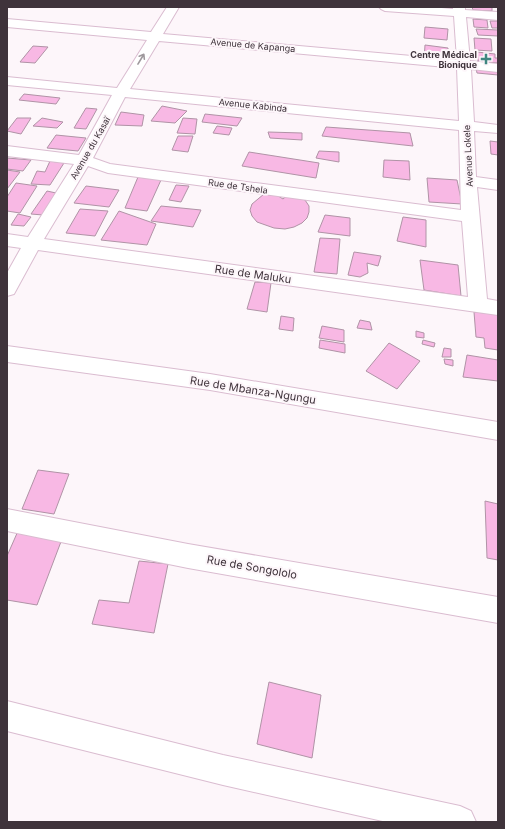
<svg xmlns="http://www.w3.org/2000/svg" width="505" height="829" viewBox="0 0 505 829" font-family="Inter,sans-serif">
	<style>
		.building { fill: #f8b8e4; stroke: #b093a6 }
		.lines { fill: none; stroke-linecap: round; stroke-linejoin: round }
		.minor-casing { stroke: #dabcd0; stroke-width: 2 }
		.minor { fill: #fff; fill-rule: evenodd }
		.oneway { stroke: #9f999d }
		.poi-dot { fill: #3f8680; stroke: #fdf6fa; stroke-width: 1.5 }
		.labels { text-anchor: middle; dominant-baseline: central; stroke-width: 4; stroke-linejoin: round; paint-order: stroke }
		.far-street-label { font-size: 9px; fill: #3f333b; stroke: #fdf6fa }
		.far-poi-label { font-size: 9px; font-weight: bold; fill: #3f333b; stroke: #fdf6fa; text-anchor: end }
		.street-label { font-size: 11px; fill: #3f333b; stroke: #fdf6fa }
	</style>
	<rect width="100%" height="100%" fill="#fdf6fa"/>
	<!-- building -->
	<g class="building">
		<polygon points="472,7 492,7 492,11 473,10"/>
		<polygon points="473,19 487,20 488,28 474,27"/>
		<polygon points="490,21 498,21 498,28 492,28"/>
		<polygon points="425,27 448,29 447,40 424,38"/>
		<polygon points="476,29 498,30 498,36 478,35"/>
		<polygon points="474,38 491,39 492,51 475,50"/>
		<polygon points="425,45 448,48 448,62 424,60"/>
		<polygon points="33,46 48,47 35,63 20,62"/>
		<polygon points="477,52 495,54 495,58 498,58 498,63 478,61"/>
		<polygon points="476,68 498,70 498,75 477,73"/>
		<polygon points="24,94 60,98 56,104 19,100"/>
		<polygon points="162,106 187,111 175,123 151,121"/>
		<polygon points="86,108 97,109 86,129 74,128"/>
		<polygon points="121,112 144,115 142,126 115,125"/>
		<polygon points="205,114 242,118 237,126 202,122"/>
		<polygon points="17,118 31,118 21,134 7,131"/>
		<polygon points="42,118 63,122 57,128 33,126"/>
		<polygon points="183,118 197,119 195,134 177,133"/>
		<polygon points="217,126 232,128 229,135 213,133"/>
		<polygon points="326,127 410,133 413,146 322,136"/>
		<polygon points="268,132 302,133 302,140 270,138"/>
		<polygon points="56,135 86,138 78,151 47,148"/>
		<polygon points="178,136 193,136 188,152 172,150"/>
		<polygon points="490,141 498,142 498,155 491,154"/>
		<polygon points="319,151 339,152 339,162 316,158"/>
		<polygon points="249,152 319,163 316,178 242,166"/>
		<polygon points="7,158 31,160 23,171 7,169"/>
		<polygon points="384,160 409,161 410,180 383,177"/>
		<polygon points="50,161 64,163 50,185 31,184 37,171 45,172"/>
		<polygon points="7,170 20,172 7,189"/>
		<polygon points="138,177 161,180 147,211 125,208"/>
		<polygon points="427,178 457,180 462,204 429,202"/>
		<polygon points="16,183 37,186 20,213 7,211 7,197"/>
		<polygon points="176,185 189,186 181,202 169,200"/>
		<polygon points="86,186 119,190 109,207 74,203"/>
		<polygon points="47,191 56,193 43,215 31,214"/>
		<polygon points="272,192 283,199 290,193 305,200 309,206 309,212 307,218 302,223 294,227 285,229 274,228 257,222 252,216 250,210 252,204 264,194"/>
		<polygon points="161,206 201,210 193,227 151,221"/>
		<polygon points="80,209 108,211 95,236 66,233"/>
		<polygon points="119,211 156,224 147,245 101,240"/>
		<polygon points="18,214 31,217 24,226 11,225"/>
		<polygon points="325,215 350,218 350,236 318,232"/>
		<polygon points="403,217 426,220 426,247 397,241"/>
		<polygon points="320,238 340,239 337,274 314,272"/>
		<polygon points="354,252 381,256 378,266 367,263 368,273 360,277 348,275"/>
		<polygon points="420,260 458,265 461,296 424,290"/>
		<polygon points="255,282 271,283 267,312 247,309"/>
		<polygon points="474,312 498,314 498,350 485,348 484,338 476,337"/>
		<polygon points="281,316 294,318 293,331 279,329"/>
		<polygon points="360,320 370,322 372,330 357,328"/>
		<polygon points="322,326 344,330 344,342 319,338"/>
		<polygon points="416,331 424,333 424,338 416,337"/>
		<polygon points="320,340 345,344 345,353 319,348"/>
		<polygon points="423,340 435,343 434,347 422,344"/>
		<polygon points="389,343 420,361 397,389 366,371"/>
		<polygon points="444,348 451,349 451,357 442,357"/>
		<polygon points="467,355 498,360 498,381 463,377"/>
		<polygon points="444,359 453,360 453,366 445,364"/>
		<polygon points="38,470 69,474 54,514 22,509"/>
		<polygon points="485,501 498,504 498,560 487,558"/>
		<polygon points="18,531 62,539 37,605 7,600 7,556"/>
		<polygon points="139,561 168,564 154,633 92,624 99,600 129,603"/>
		<polygon points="269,682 321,695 312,758 257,744"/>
	</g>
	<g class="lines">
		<!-- minor casing -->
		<g class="minor-casing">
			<g id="minor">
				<path d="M167,7H179L163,34L457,60L454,16L385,11L381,9L379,7H430L453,9V7H465V10L498,12V20L466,17L470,61L498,64V72L471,69L474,122L498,125V133L474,131L476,177L498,180V190L477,187L487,299L498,301V315L38,250L14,294L7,296V273L21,248L7,246V234L28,237L74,164L7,156V146L79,155L112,95L7,85V77L117,88L147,40L7,27V19L151,32ZM159,41L457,68L459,121L130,89ZM125,97L459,130L461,210L110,164L93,158ZM88,166L108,173L462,221L468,297L44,239Z"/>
				<polygon points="7,346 210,374 498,422 498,440 210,390 7,362"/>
				<polygon points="7,509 188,544 498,597 498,623 188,568 7,531"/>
				<polygon points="7,701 223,755 460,806 471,811 476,822 387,822 223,785 7,731"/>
			</g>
		</g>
		<!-- minor -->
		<use href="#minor" class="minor"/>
	</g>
	<!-- one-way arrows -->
	<defs><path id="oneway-shaft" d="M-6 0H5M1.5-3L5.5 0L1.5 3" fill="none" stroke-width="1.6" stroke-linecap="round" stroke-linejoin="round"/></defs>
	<use class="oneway" href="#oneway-shaft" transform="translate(141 59) rotate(-59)"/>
	<!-- markers -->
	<path class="poi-dot" d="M484 53h4v4h4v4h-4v4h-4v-4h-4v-4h4z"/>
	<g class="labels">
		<!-- far-street labels -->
		<g class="far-street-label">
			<text transform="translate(253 45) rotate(5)">Avenue de Kapanga</text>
			<text transform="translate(253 105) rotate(6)">Avenue Kabinda</text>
			<text transform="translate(90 148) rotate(-60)">Avenue du Kasaï</text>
			<text transform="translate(468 156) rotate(-93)">Avenue Lokele</text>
			<text transform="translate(238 186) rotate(8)">Rue de Tshela</text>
		</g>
		<!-- far-poi labels -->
		<g class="far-poi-label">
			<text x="477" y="54">Centre Médical<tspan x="477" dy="10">Bionique</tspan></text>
		</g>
		<!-- street labels -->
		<g class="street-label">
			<text transform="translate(253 274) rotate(8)">Rue de Maluku</text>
			<text transform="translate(253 390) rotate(9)">Rue de Mbanza-Ngungu</text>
			<text transform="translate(252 567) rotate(10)">Rue de Songololo</text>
		</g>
	</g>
	<!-- border -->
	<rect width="505" height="829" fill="none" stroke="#3f333b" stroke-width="16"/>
</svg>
